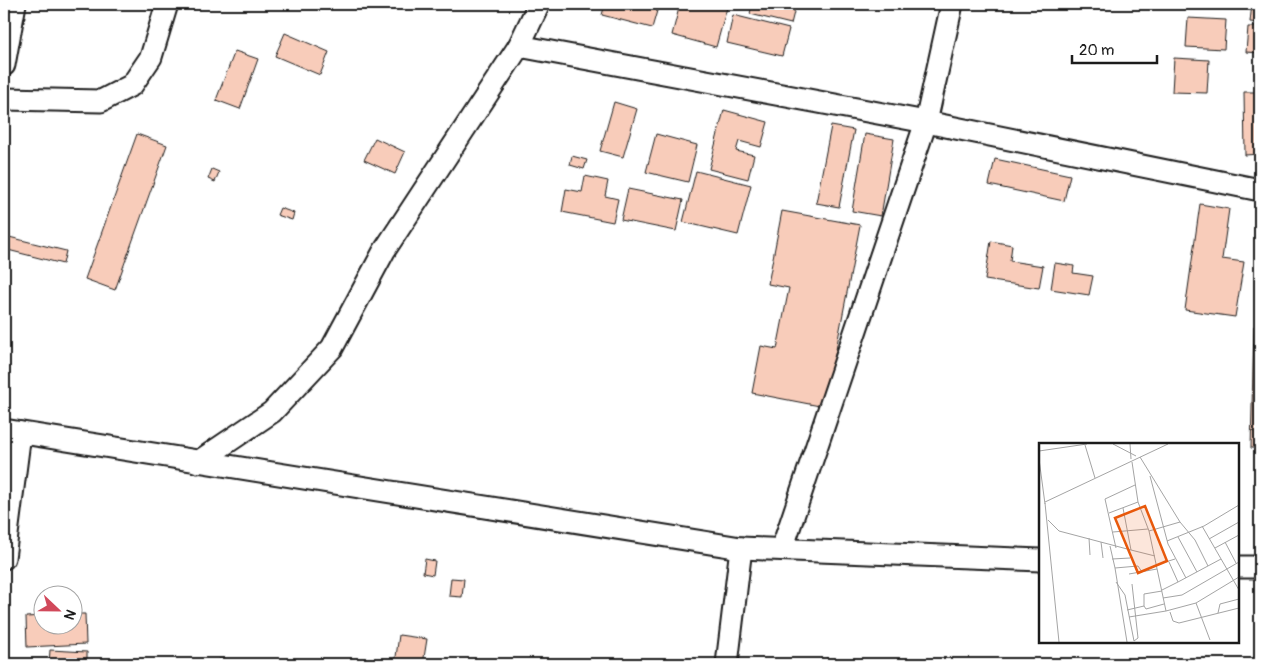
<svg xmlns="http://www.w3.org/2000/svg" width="1264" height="668" viewBox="0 0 1264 668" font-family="Pangolin,sans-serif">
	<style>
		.building { fill: #f8ccba; stroke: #1c1c1c }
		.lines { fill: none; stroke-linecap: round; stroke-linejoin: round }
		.minor-casing { stroke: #1c1c1c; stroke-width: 25 }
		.minor { stroke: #fff; stroke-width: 21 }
		.inset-road { fill: none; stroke: #a4a4a4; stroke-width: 1 }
		.view { fill: #e8590c; fill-opacity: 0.15; stroke: #e8590c; stroke-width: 2.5 }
		.inset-edge { fill: none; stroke: #1c1c1c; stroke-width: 2.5 }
	</style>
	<rect width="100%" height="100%" fill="#fff"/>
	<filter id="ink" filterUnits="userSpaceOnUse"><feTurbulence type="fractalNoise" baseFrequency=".02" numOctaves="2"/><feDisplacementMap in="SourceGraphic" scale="10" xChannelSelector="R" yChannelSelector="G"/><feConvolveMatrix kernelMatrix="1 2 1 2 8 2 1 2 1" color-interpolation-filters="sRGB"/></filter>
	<g filter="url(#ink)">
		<!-- building -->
		<g class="building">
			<polygon points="605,4 659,4 652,28 602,15"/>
			<polygon points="680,4 728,4 716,47 672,35"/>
			<polygon points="752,4 796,4 791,24 750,14"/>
			<polygon points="1117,4 1189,4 1189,9"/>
			<polygon points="1252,4 1260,4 1260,23 1250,22"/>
			<polygon points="733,15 789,29 782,56 727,43"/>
			<polygon points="1188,18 1226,20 1224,49 1186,47"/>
			<polygon points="1248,27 1260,27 1260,53 1246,52"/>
			<polygon points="285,33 329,52 320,75 275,56"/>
			<polygon points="235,51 258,59 240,109 216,100"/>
			<polygon points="1174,58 1209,60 1207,93 1172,92"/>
			<polygon points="1244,92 1260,92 1260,154 1245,155"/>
			<polygon points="614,102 637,109 623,157 600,151"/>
			<polygon points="724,110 768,122 761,147 739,141 736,151 754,155 748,179 709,169"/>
			<polygon points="831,126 854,130 839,207 816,203"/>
			<polygon points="137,134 167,145 115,290 85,279"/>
			<polygon points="656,134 697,145 688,182 646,172"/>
			<polygon points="865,134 894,139 881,216 852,211"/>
			<polygon points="375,138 405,152 395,174 364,160"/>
			<polygon points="572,156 587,160 584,169 570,165"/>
			<polygon points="995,159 1070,175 1064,201 989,185"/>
			<polygon points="212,169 219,172 215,182 208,179"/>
			<polygon points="696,171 751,185 738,235 683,222"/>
			<polygon points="585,176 608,181 605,196 618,199 613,222 562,212 566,189 582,192"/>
			<polygon points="628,189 683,200 676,231 621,220"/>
			<polygon points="1200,204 1229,209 1222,259 1244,262 1235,317 1185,310"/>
			<polygon points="280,208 294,213 292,220 277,215"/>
			<polygon points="782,211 860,225 825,407 752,393 761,346 777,349 789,288 768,284"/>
			<polygon points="4,228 7,229 5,236 66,251 63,264 4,249"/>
			<polygon points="991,241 1012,245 1010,261 1043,266 1039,288 985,280"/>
			<polygon points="1055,263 1074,266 1073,273 1093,276 1089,295 1051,289"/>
			<polygon points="1254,326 1260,327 1260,448 1251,448"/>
			<polygon points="425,559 435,561 433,575 423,573"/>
			<polygon points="451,578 464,579 462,597 449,596"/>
			<polygon points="72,614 85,614 86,644 27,647 26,617 42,616 42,626 72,626"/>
			<polygon points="399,635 427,639 423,664 395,664"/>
			<polygon points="50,650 87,652 87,664 49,664"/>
			<polygon points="826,658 852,664 825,664"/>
			<polygon points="219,659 236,661 236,664 218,664"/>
		</g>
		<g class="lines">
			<!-- minor casing -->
			<g class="minor-casing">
				<g id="minor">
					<polyline points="519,46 539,4"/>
					<polyline points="4,65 15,4"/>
					<polyline points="4,99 101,101 132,85 151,57 167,4"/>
					<polyline points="4,430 741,548 1040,560"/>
					<polyline points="198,462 272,412 332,348 384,251 519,46 926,122 1260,190"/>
					<polyline points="782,549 926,122 952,4"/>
					<polyline points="4,558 20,433"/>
					<polyline points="1238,567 1260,567"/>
					<polyline points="727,664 741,548"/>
				</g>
			</g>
			<!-- minor -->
			<use href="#minor" class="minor"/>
		</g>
	</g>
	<!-- overview -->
	<g transform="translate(1039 443)">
		<rect width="200" height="200" fill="#fff"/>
		<path class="inset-road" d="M74,1L97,13M91,1L92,16M46,2L56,35M0,8L48,1M101,14L141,79L156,97L169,123M0,16L6,61M93,19L99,59L110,88L127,168L157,160L200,134M111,33L129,101L147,135M6,59L129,1M6,60L20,199M84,65L92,107L116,113M70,70L99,59M9,77L20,88L92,107M163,83L200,147M110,88L141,79M74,89L109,86M139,94L158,129M50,95L51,112M170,96L200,79M128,98L165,83L200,62M62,99L64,115M186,99L197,120M71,103L76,125L99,123L103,129M77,105L66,56L96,42M176,105L200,92M73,116L91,115M130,119L139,139L182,116M117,122L136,116M76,125L88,199M90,131L118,126M77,139L86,152L95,198L99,195L93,141M123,147L139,139M124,155L143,152L200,119M157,160L171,197M105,163L107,166L125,161M88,167L105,163V151L123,148M131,169L134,178L140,180L200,165M179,170L181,161L200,156M90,174L127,168"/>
		<path class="view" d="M106,63L128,118L99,130L76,75Z"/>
		<rect width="200" height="200" class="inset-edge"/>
	</g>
	<!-- margin -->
	<rect width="1264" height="668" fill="none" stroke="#fff" stroke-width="20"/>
	<rect x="10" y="10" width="1244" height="648" fill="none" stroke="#1c1c1c" stroke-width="2" filter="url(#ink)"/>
	<!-- north arrow -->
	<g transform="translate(58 610) rotate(112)"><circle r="24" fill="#ffffff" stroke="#a4a4a4"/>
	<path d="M0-4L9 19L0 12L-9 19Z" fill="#d1495b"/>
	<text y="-8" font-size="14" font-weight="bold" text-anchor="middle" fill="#1c1c1c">N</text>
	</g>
	<!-- scale -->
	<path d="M1072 55v8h85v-8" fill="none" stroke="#1c1c1c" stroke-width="2.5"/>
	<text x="1079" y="55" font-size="15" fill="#1c1c1c" stroke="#ffffff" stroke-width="4" paint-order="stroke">20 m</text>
</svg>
